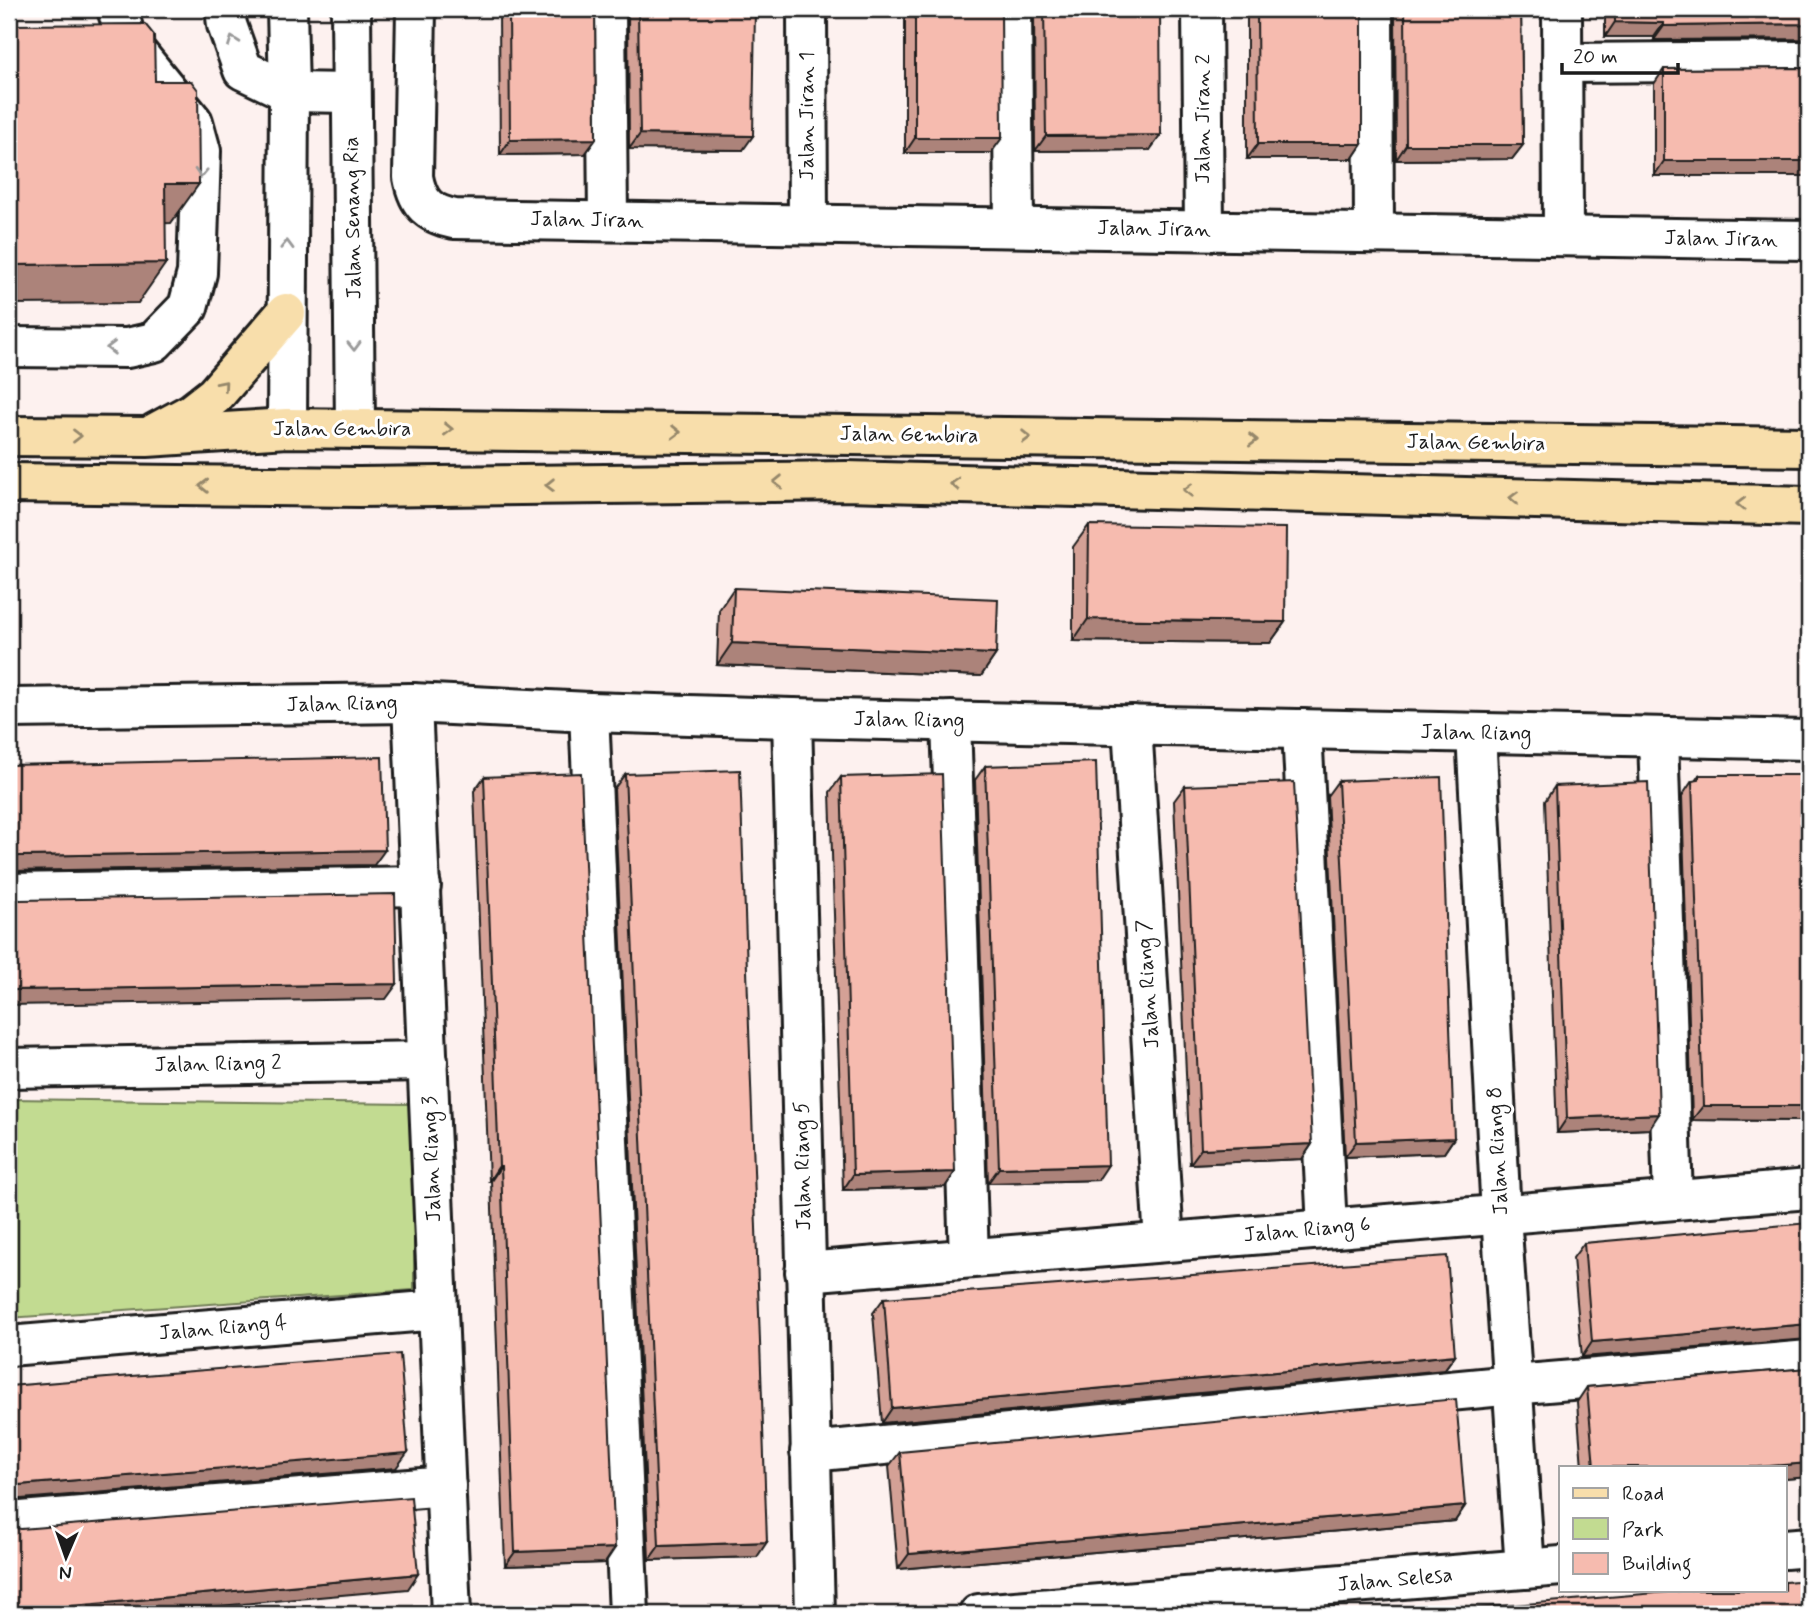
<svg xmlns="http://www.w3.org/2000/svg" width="1818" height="1623" viewBox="0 0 1818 1623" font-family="Mynerve,sans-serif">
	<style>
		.green { fill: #c2db91; stroke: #6f7c56; stroke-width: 2 }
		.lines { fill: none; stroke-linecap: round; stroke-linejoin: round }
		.minor-casing { stroke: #1c1c1c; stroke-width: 44 }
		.major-casing { stroke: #1c1c1c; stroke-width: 44 }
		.minor { stroke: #fff; stroke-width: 38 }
		.major { stroke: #f8deab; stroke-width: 38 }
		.wall { fill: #d4a196; stroke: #1c1c1c; stroke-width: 2 }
		.shaded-wall { fill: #ac837a; stroke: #1c1c1c; stroke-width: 2 }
		.building { fill: #f6bbaf; stroke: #1c1c1c; stroke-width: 2 }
		.oneway { stroke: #999 }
		.oneway2 { stroke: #95876b }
		.labels { text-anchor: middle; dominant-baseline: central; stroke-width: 6; stroke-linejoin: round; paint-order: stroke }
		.street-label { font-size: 21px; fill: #1c1c1c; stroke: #fff }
	</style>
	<rect width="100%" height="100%" fill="#fdf1ef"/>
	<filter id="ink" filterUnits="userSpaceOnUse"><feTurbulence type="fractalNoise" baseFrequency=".0143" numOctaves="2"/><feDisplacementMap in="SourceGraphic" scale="14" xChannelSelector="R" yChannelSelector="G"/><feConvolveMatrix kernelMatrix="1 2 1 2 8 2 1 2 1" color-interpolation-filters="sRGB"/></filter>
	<g filter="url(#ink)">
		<!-- green -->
		<polygon class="green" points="9,1099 414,1104 414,1290 9,1318"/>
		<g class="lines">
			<!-- minor casing -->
			<g class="minor-casing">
				<g id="minor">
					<polyline points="225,9 227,25 243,70 289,92 351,93"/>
					<polyline points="287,9 289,92 287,428"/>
					<polyline points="351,9 355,428"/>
					<path d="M416,9L413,177C418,204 429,214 454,219L1809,240"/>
					<polyline points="606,9 608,220"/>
					<polyline points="807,9 808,224"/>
					<polyline points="1012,9 1014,227"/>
					<polyline points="1202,9 1204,230"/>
					<polyline points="1373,9 1374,233"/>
					<polyline points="1562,9 1563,236"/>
					<polyline points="1562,63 1809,61"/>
					<polyline points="9,347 127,348 154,342 188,307 197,273 201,151 193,122 127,41 117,9"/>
					<polyline points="412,703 451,1614"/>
					<polyline points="9,708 412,703 589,712 792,718 1809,740"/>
					<polyline points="589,712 629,1614"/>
					<polyline points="792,718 815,1614"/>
					<polyline points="951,721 969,1258"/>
					<polyline points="1132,725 1164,1242"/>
					<polyline points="1302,729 1327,1228"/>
					<polyline points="1476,733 1501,1215 1525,1569"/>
					<polyline points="1658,737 1673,1200"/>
					<polyline points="9,893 421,886"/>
					<polyline points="9,1068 428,1061"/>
					<polyline points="805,1272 1809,1189"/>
					<polyline points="9,1346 438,1310"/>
					<polyline points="810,1452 1513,1385 1809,1360"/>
					<polyline points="9,1522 446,1486"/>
					<polyline points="1785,1549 1809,1547"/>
					<polyline points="979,1614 1561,1566"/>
				</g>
			</g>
			<!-- major casing -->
			<g class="major-casing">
				<g id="major">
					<polyline points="155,433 192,413 215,395 286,313"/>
					<polyline points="9,436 147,437 287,428 1809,447"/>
					<polyline points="9,483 359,487 846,481 1809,506"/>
				</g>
			</g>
			<!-- minor -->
			<use href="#minor" class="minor"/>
			<!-- major -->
			<use href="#major" class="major"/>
		</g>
		<!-- wall -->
		<g class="wall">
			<polygon points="499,9 595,9 596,139 585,154 500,155"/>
			<polygon points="628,9 755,9 743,150 629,149"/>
			<polygon points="905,9 1001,9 991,153 905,153"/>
			<polygon points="1034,9 1160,9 1150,150 1035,151"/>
			<polygon points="1247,9 1362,9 1362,144 1352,159 1247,159"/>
			<polygon points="1395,9 1521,9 1523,145 1512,159 1396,160"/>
			<polygon points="1605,9 1809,9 1809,39 1654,40 1654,37 1605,37"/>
			<polygon points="1809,68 1809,176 1654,176 1654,84 1664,69"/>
			<polygon points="1089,525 1285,622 1270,643 1073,641 1073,547"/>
			<polygon points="734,588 996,654 981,676 717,665 719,610"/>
			<polygon points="985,766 1098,1180 988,1183 975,780"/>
			<polygon points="625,774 757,1557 649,1560 614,789"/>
			<polygon points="1699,775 1801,1121 1692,1120 1682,796 1692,781 1695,781"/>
			<polygon points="484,777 605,1563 505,1566 491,1181 489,1181 474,791"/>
			<polygon points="841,777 955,1172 945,1187 843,1190 830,792"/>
			<polygon points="1338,781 1454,1138 1444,1153 1345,1157 1327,796"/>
			<polygon points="1185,786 1312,1144 1302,1159 1190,1164 1174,801"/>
			<polygon points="1555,786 1649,1129 1557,1133 1545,801"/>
			<polygon points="1584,1243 1807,1338 1582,1357 1573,1258"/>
			<polygon points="884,1298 1455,1355 1444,1370 882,1423 873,1313"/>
			<polygon points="1809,1368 1809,1477 1785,1479 1785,1467 1582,1467 1577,1402 1587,1387"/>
			<polygon points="900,1452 1465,1506 1455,1521 898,1569 889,1466"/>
		</g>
		<!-- shaded-wall -->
		<g class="shaded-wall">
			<polygon points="1615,22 1664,23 1654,37 1605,37"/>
			<polygon points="1809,24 1809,39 1654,40 1664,26"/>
			<polygon points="640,134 753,136 743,150 629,149"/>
			<polygon points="1161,135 1150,150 1035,151 1046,136"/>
			<polygon points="915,138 1002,138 991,153 905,153"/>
			<polygon points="596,139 585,154 500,155 510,140"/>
			<polygon points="1258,144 1362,144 1352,159 1247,159"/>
			<polygon points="1406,145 1523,145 1512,159 1396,160"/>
			<polygon points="1664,161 1809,161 1809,176 1654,176"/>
			<polygon points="165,184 199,184 171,223 138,224"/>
			<polygon points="166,263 138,303 9,304 9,265"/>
			<polygon points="1088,619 1285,622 1270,643 1073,641"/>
			<polygon points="732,643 996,654 981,676 717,665"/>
			<polygon points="385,850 374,865 9,871 9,859 19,856"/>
			<polygon points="397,984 386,999 9,1005 9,990"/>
			<polygon points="1703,1106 1809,1106 1809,1108 1801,1121 1692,1120"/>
			<polygon points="1659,1114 1649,1129 1557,1133 1567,1118"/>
			<polygon points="1454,1138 1444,1153 1345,1157 1356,1142"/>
			<polygon points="1312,1144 1302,1159 1190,1164 1201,1149"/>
			<polygon points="1108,1165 1098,1180 988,1183 999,1168"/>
			<polygon points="499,1166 501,1166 491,1181 489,1181"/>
			<polygon points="955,1172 945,1187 843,1190 853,1175"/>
			<polygon points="1809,1324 1809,1339 1582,1357 1592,1342"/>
			<polygon points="1455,1355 1444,1370 882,1423 892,1408"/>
			<polygon points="408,1452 396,1468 9,1500 9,1489 18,1485"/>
			<polygon points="1809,1463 1809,1477 1785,1479 1785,1467 1757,1467"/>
			<polygon points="1465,1506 1455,1521 898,1569 909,1554"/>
			<polygon points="767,1542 757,1557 649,1560 659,1546"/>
			<polygon points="615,1548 605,1563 505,1566 515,1552"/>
			<polygon points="418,1574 408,1589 131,1614 9,1614 9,1612"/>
		</g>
		<!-- building -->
		<g class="building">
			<polygon points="509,9 595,9 596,139 510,140"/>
			<polygon points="638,9 755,9 753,136 640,134"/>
			<polygon points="915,9 1001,9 1002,138 915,138"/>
			<polygon points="1044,9 1160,9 1161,135 1046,136"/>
			<polygon points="1257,9 1362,9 1362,144 1258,144"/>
			<polygon points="1405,9 1521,9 1523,145 1406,145"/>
			<polygon points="1615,9 1809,9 1809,24 1664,26 1664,23 1615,22"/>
			<polygon points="145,24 154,35 155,81 191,81 198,90 199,184 165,184 166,263 9,265 9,25"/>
			<polygon points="1809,68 1809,161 1664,161 1664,69"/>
			<polygon points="1089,525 1286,528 1285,622 1088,619"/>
			<polygon points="734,588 998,599 996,654 732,643"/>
			<polygon points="382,757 385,850 19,856 9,859 9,765"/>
			<polygon points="1096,762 1108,1165 999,1168 985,766"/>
			<polygon points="740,770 767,1542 659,1546 625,774"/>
			<polygon points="581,773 615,1548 515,1552 501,1166 499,1166 484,777"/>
			<polygon points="942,774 955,1172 853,1175 841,777"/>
			<polygon points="1699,775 1809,775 1809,1106 1703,1106 1692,781 1699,780"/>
			<polygon points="1441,777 1454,1138 1356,1142 1338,781"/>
			<polygon points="1294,782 1312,1144 1201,1149 1185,786"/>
			<polygon points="1648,782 1659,1114 1567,1118 1555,786"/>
			<polygon points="395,894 397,984 9,990 9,897 20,900"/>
			<polygon points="1809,1223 1809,1324 1592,1342 1584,1243"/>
			<polygon points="1447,1256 1455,1355 892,1408 884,1298"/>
			<polygon points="400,1354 408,1452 407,1453 18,1485 9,1489 9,1386"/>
			<polygon points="1809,1368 1809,1463 1757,1467 1594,1467 1587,1387"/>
			<polygon points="1456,1399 1465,1506 909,1554 900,1452"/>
			<polygon points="411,1497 418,1574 9,1612 9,1526 11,1527 21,1529"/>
			<polygon points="1809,1580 1809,1614 1404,1614 1692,1590 1785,1590 1785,1582"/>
		</g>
		<!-- one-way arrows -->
		<defs><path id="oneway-chevron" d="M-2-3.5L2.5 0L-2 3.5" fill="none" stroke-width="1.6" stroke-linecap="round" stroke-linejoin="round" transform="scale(1.75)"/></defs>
		<g class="oneway">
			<use href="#oneway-chevron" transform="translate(233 41) rotate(-110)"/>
			<use href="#oneway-chevron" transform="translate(201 173) rotate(92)"/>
			<use href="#oneway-chevron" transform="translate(287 245) rotate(-89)"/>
			<use href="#oneway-chevron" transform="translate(354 346) rotate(89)"/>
			<use href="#oneway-chevron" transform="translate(111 348) rotate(-179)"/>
		</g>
		<g class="oneway2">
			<use href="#oneway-chevron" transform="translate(223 385) rotate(-49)"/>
			<use href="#oneway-chevron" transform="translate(448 429) rotate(1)"/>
			<use href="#oneway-chevron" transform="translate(676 432) rotate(1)"/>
			<use href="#oneway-chevron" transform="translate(77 436)"/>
			<use href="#oneway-chevron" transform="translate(1026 437) rotate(1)"/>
			<use href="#oneway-chevron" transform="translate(1253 440) rotate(1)"/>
			<use href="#oneway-chevron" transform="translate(778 482) rotate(179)"/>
			<use href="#oneway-chevron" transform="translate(955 484) rotate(-178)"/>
			<use href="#oneway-chevron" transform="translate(550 485) rotate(179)"/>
			<use href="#oneway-chevron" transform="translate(204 486) rotate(-179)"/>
			<use href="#oneway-chevron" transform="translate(1188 490) rotate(-179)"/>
			<use href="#oneway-chevron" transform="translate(1514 498) rotate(-179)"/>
			<use href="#oneway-chevron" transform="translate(1741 504) rotate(-179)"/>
		</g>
	</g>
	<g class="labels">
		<!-- street labels -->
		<g class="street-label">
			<text transform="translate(807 116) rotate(-90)">Jalan Jiran 1</text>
			<text transform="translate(1203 119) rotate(-90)">Jalan Jiran 2</text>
			<text transform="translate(353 218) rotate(-91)">Jalan Senang Ria</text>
			<text transform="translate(587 220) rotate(1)">Jalan Jiran</text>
			<text transform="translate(1154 229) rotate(1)">Jalan Jiran</text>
			<text transform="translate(1721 239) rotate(1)">Jalan Jiran</text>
			<text x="342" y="429">Jalan Gembira</text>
			<text transform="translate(909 435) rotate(1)">Jalan Gembira</text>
			<text transform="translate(1476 443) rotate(1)">Jalan Gembira</text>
			<text transform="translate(342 704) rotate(-1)">Jalan Riang</text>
			<text transform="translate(909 720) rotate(1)">Jalan Riang</text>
			<text transform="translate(1476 733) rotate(1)">Jalan Riang</text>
			<text transform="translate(1148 984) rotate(-94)">Jalan Riang 7</text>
			<text transform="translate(218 1064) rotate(-1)">Jalan Riang 2</text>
			<text transform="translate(1498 1151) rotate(-93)">Jalan Riang 8</text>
			<text transform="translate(432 1159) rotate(-92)">Jalan Riang 3</text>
			<text transform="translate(803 1166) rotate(-91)">Jalan Riang 5</text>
			<text transform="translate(1307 1230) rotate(-5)">Jalan Riang 6</text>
			<text transform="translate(223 1328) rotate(-5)">Jalan Riang 4</text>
			<text transform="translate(1395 1580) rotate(-5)">Jalan Selesa</text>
		</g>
	</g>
	<!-- margin -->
	<rect width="1818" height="1623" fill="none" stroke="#fff" stroke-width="35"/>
	<rect x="18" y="18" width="1783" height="1588" fill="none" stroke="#1c1c1c" stroke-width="2.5" filter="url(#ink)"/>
	<!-- legend -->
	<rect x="1559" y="1466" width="228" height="126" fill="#ffffff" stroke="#a4a4a4" stroke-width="2"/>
	<rect x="1573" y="1488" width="35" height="10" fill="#f8deab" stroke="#a4a4a4" stroke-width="2"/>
	<text x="1622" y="1500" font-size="21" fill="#1c1c1c">Road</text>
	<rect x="1573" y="1518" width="35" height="21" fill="#c2db91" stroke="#a4a4a4" stroke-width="2"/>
	<text x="1622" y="1536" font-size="21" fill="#1c1c1c">Park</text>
	<rect x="1573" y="1553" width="35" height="21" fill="#f6bbaf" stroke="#a4a4a4" stroke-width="2"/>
	<text x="1622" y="1570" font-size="21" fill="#1c1c1c">Building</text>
	<!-- north arrow -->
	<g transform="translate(66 1557) rotate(182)" stroke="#ffffff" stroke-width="5" paint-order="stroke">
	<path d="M0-5L12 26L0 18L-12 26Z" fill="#1c1c1c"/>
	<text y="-10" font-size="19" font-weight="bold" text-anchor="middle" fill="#1c1c1c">N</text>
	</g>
	<!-- scale -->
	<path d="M1562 63v10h116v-10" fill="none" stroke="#1c1c1c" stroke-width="3.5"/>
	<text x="1573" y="63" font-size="21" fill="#1c1c1c" stroke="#ffffff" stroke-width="5" paint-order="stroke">20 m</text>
</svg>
